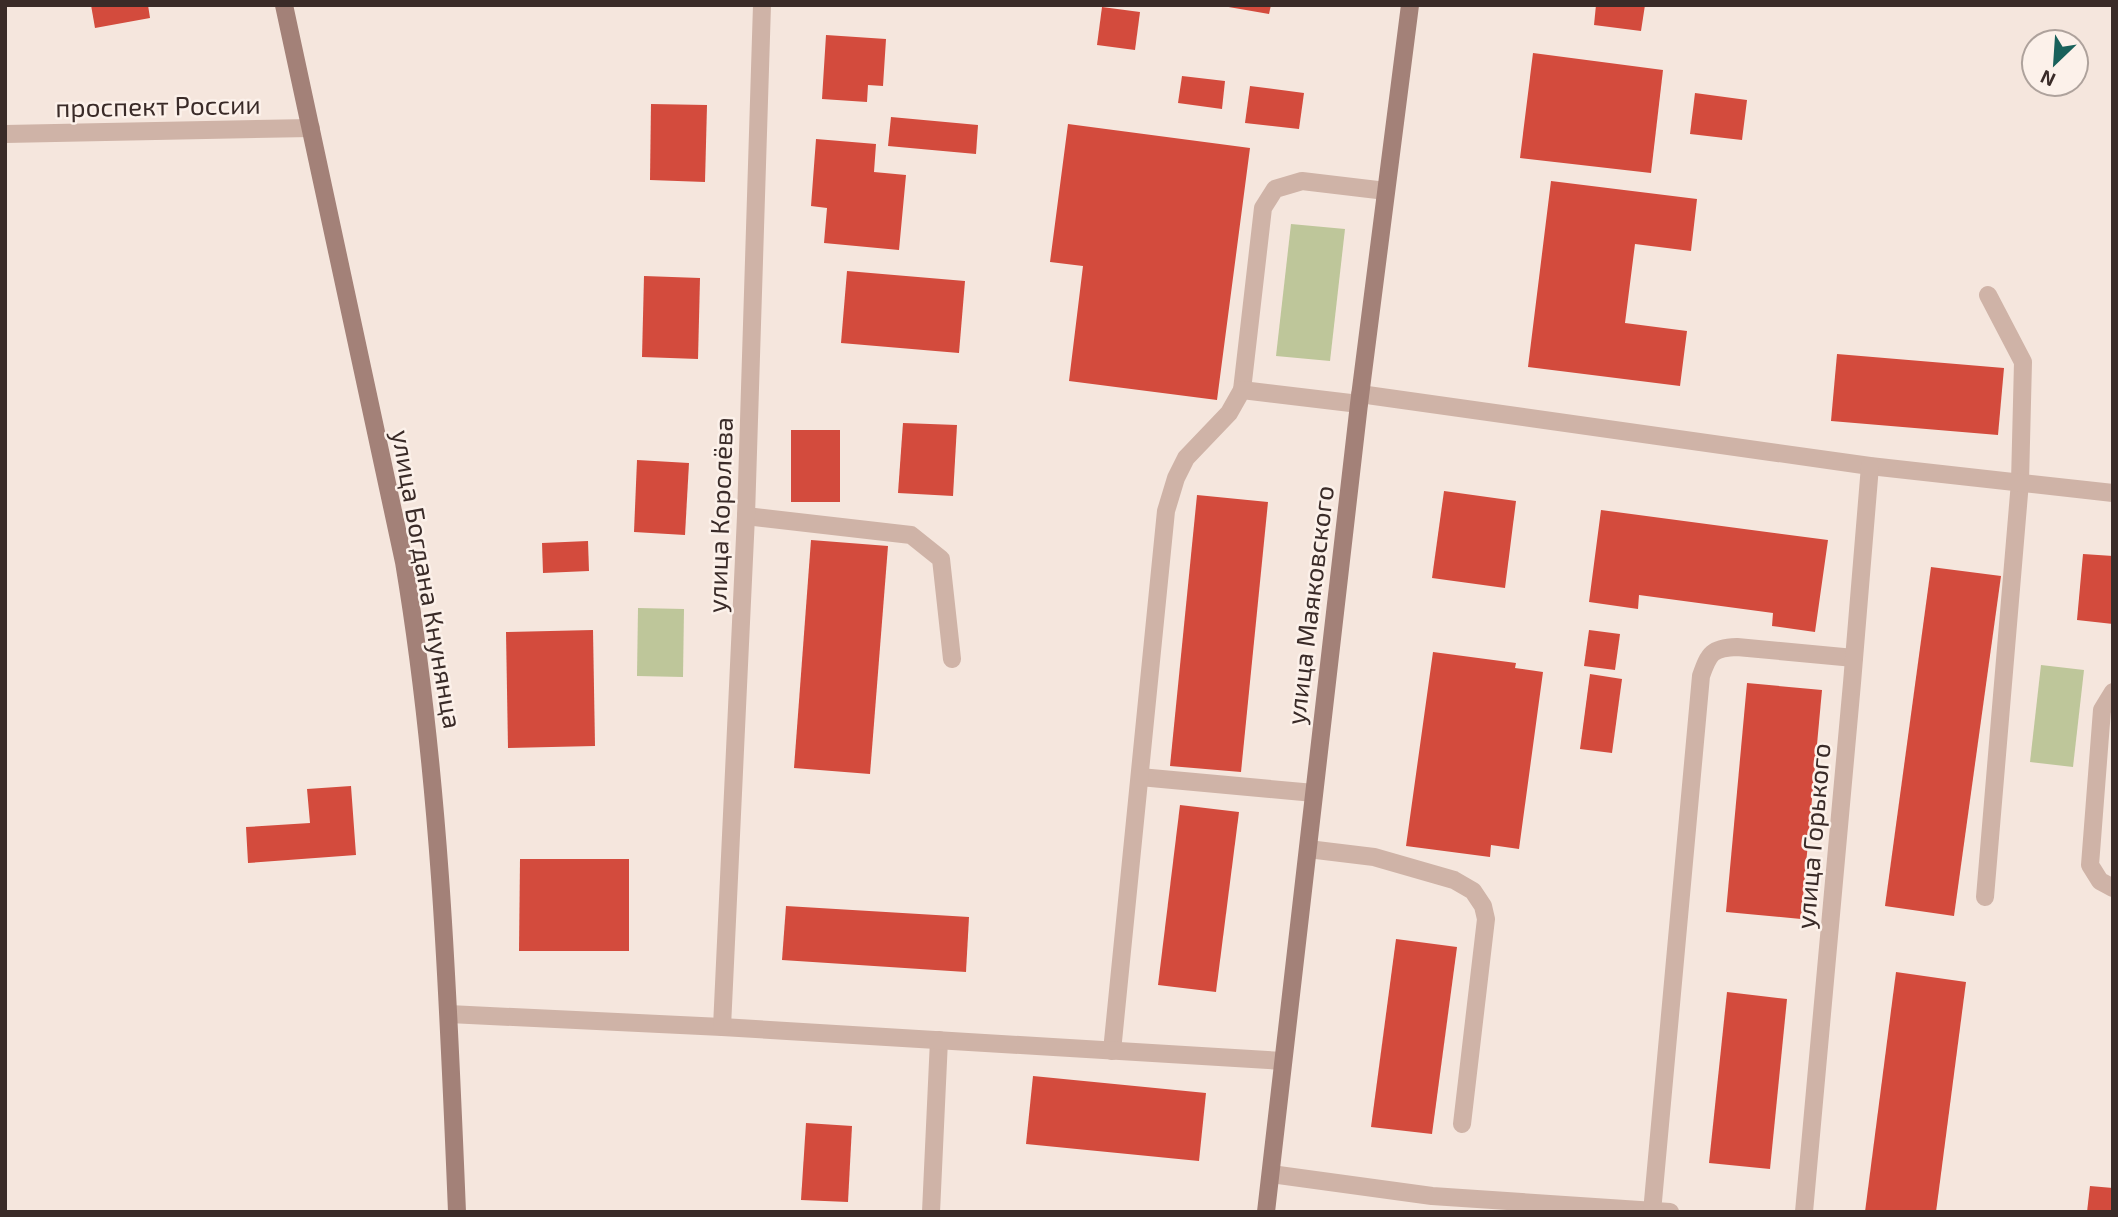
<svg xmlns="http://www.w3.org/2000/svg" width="2118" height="1217" viewBox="0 0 2118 1217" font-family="'Exo 2',sans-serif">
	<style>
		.green { fill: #bec69a }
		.building { fill: #d34b3d }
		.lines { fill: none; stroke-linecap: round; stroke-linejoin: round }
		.lane { stroke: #cfb3a7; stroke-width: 18 }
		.street { stroke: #cfb3a7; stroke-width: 18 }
		.secondary { stroke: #a38178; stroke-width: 18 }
		.labels { text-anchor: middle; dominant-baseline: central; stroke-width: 5; stroke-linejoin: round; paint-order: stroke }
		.street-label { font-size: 26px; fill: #3a2b28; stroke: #fcf1ea }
	</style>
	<rect width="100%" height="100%" fill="#f5e6dd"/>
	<!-- green -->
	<g class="green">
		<polygon points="1291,224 1345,229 1330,361 1276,356"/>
		<polygon points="638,608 684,609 683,677 637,676"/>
		<polygon points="2041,665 2084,670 2073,767 2030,762"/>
	</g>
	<!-- building -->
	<g class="building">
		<polygon points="91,5 148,5 150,18 95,28"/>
		<polygon points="1217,5 1271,5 1269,14"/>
		<polygon points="1596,5 1645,5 1641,31 1594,25"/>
		<polygon points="1102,7 1140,12 1135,50 1097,45"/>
		<polygon points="826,35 886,39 883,86 868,85 867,102 822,99"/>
		<polygon points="1533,53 1663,70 1651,173 1520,158"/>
		<polygon points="1182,76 1225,81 1222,109 1178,103"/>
		<polygon points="1250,86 1304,93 1299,129 1245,123"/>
		<polygon points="1695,93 1747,100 1742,140 1690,134"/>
		<polygon points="651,104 707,105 705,182 650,180"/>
		<polygon points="891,117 978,125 976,154 888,146"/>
		<polygon points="1068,124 1250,148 1217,400 1069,381 1083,266 1050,262"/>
		<polygon points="816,139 876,144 874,172 906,175 899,250 824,243 827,208 811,206"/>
		<polygon points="1551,181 1697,199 1691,251 1635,244 1625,323 1687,331 1680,386 1528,367"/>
		<polygon points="847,271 965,281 959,353 841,343"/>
		<polygon points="644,276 700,278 698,359 642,357"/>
		<polygon points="1837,354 2004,368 1998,435 1831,421"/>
		<polygon points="903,423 957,425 953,496 898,493"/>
		<rect x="791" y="430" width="49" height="72"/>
		<polygon points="637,460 689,463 685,535 634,532"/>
		<polygon points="1444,491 1516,501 1505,588 1432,578"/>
		<polygon points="1197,495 1268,502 1241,772 1170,766"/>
		<polygon points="1601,510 1828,540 1815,632 1772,626 1773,613 1639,595 1638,609 1589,602"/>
		<polygon points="811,540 888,546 870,774 794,768"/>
		<polygon points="588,541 589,571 543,573 542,543"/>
		<polygon points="2083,554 2113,556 2113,624 2077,620"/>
		<polygon points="1931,567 2001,576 1954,916 1885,906"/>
		<polygon points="593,630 595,746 508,748 506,632"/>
		<polygon points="1589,630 1620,634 1615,670 1584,666"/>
		<polygon points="1433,652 1516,663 1515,668 1543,672 1519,849 1491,845 1490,857 1406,846"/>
		<polygon points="1590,674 1622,679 1612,753 1580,749"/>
		<polygon points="1747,683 1822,690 1801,919 1726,912"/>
		<polygon points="351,786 356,855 248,863 246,827 310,823 307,789"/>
		<polygon points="1180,805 1239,812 1216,992 1158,985"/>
		<polygon points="520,859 629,859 629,951 519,951"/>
		<polygon points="786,906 969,917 966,972 782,960"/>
		<polygon points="1396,939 1457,947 1432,1134 1371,1127"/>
		<polygon points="1896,972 1966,982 1936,1212 1865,1212"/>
		<polygon points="1727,992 1787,999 1770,1169 1709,1163"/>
		<polygon points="1033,1076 1206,1093 1199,1161 1026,1144"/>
		<polygon points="806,1123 852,1126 848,1202 801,1200"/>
		<polygon points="2090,1186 2113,1188 2113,1212 2087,1212"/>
	</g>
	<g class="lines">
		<!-- lane -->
		<g class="lane">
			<polyline points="1242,390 1263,208 1275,189 1302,181 1386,191"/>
			<polyline points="746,516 911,535 941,559 952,659"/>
			<polyline points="2113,692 2102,710 2090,865 2100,881 2113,888"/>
			<polyline points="1140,777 1314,793"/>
			<polyline points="1308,849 1374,857 1454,880 1473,891 1483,906 1486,919 1462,1124"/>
			<polyline points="1985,897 2020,482 2023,362 1988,295"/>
			<polyline points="1112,1051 1166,511 1176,478 1186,458 1229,413 1242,390 1359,404"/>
			<polyline points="1271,1174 1432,1196 1670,1212"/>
			<polyline points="931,1212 939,1040"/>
			<path d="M1652,1212L1701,676C1709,653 1712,648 1737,647L1854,658"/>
		</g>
		<!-- street -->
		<g class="street">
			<polyline points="5,134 311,128"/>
			<polyline points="1360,394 1870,466 2113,493"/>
			<polyline points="449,1014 722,1027 1283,1061"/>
			<polyline points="722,1027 746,516 762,5"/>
			<polyline points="1804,1212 1852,683 1870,466"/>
		</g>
		<!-- secondary -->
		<g class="secondary">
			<path d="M284,5L404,562C440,777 448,994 457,1212"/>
			<polyline points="1266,1212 1359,404 1410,5"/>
		</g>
	</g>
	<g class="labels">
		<!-- street labels -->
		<g class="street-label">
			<text transform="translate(158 105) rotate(-1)">проспект России</text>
			<text transform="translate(719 515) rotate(-88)">улица Королёва</text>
			<text transform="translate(428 579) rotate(80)">улица Богдана Кнунянца</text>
			<text transform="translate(1309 605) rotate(-83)">улица Маяковского</text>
			<text transform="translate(1812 836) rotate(-85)">улица Горького</text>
		</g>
	</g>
	<!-- border -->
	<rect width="2118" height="1217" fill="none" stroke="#3a2b28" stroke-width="14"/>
	<!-- north arrow -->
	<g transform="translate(2055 63) rotate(205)"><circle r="33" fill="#fcf1ea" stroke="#aea29c" stroke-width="2"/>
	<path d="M0-5L12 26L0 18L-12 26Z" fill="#19615b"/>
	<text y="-10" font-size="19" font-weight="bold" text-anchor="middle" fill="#3a2b28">N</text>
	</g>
</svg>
